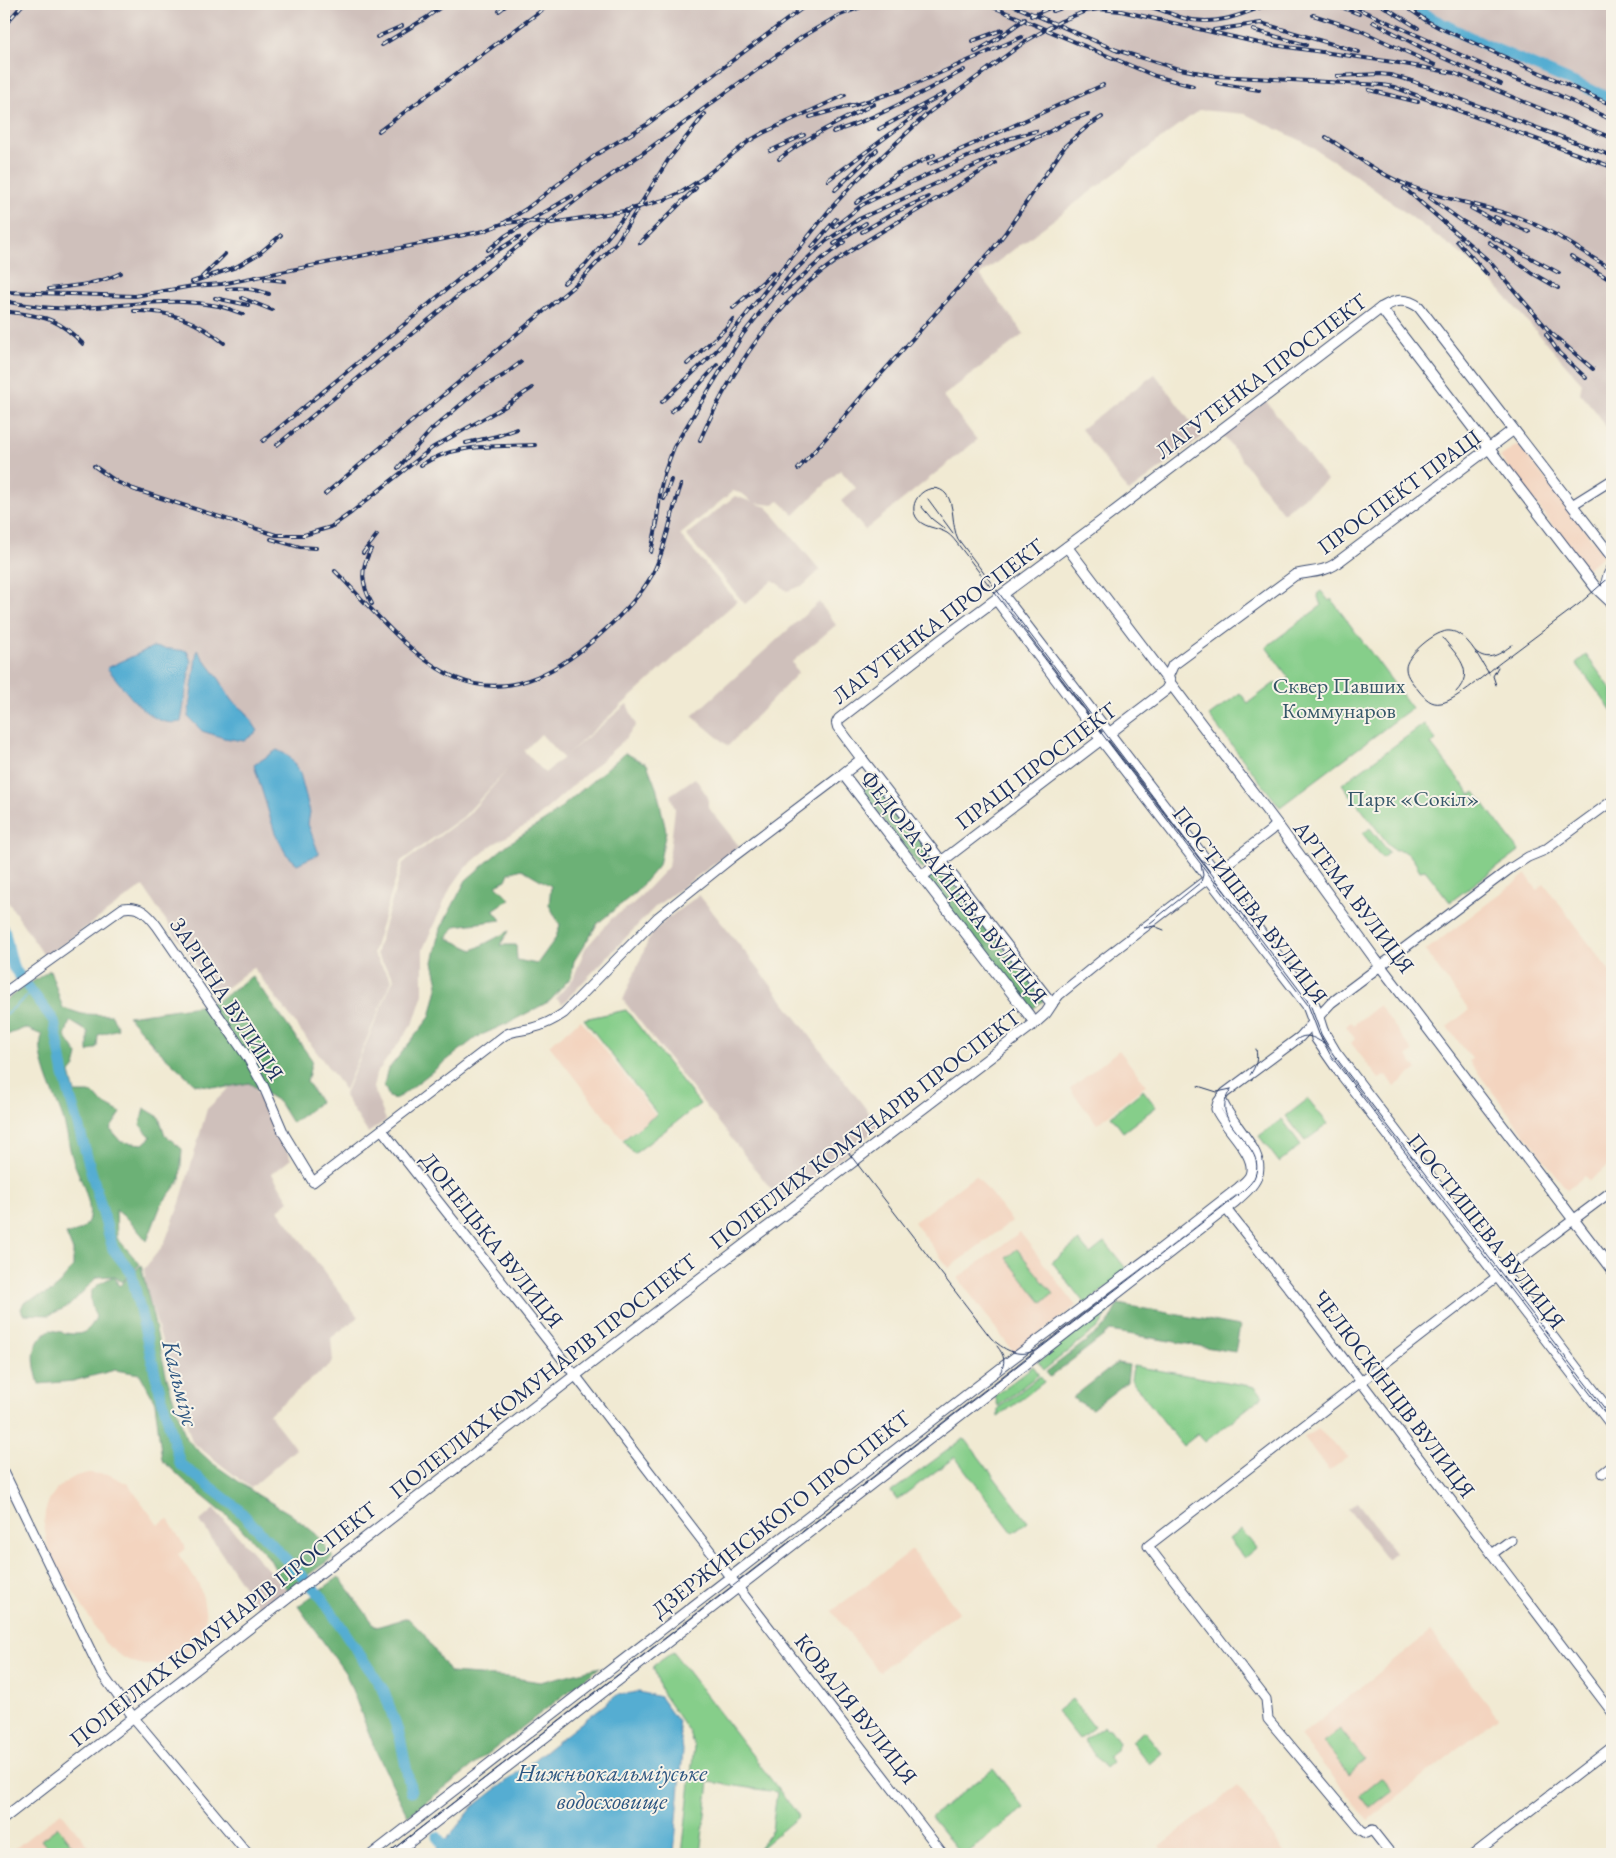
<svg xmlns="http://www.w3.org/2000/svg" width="1616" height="1858" viewBox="0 0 1616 1858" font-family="'EB Garamond',serif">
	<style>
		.built { fill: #f3d4bf }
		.industrial { fill: #cfc0bb }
		.green { fill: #86ce8a; stroke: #507e74 }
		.forest { fill: #6cb176; stroke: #44706a; fill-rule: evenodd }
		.water { fill: #55add2; stroke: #386e98 }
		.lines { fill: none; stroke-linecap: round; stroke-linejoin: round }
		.stream { stroke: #55add2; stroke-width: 2 }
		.river { stroke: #55add2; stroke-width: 11 }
		.tertiary-casing { stroke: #3b4b70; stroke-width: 11 }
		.secondary-casing { stroke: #3b4b70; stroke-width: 11 }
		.primary-casing { stroke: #3b4b70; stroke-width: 12 }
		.tertiary { stroke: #fff; stroke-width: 9 }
		.secondary { stroke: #fff; stroke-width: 9 }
		.primary { stroke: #fff; stroke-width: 10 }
		.tram { stroke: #1b2f5e; stroke-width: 1 }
		.rail-casing { stroke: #1b2f5e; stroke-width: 4 }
		.rail { stroke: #f7f3e8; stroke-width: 2; stroke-dasharray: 5.5; stroke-linecap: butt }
		.labels { text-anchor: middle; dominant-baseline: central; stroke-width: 4; stroke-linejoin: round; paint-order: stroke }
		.street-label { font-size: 22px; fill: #1b2f5e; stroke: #f7f3e8 }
		.park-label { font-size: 22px; fill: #365769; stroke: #f7f3e8 }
		.water-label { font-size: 24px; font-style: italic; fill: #2c5581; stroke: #f7f3e8 }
	</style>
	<rect width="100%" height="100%" fill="#f7f3e8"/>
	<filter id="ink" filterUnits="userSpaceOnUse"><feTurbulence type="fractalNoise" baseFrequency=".02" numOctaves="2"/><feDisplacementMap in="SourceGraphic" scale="10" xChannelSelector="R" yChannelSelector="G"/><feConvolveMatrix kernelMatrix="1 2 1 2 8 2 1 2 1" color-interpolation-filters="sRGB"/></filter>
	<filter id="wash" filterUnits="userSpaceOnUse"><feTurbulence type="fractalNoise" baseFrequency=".0096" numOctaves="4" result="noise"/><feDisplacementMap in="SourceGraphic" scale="20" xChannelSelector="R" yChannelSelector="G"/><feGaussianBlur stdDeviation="1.12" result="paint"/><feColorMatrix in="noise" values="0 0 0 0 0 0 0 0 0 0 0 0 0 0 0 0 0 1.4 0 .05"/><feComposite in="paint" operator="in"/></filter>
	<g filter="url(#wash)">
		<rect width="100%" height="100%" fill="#f1ead3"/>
		<!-- built -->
		<g class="built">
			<polygon points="1518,444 1604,555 1586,569 1500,457"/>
			<polygon points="1526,874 1537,890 1544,884 1612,974 1612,1163 1589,1181 1585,1176 1567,1190 1469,1061 1472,1059 1447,1027 1469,1010 1425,951"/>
			<polygon points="1379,1005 1413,1052 1407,1056 1417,1069 1394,1087 1386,1075 1379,1079 1351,1043 1355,1039 1346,1026 1351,1022 1353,1025"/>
			<polygon points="581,1020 655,1115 622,1139 549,1045"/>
			<polygon points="1119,1050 1146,1085 1097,1124 1070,1089"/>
			<polygon points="976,1175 1012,1221 949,1268 914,1222"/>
			<polygon points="1020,1232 1076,1306 1014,1353 958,1278"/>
			<polygon points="1318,1429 1348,1457 1329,1471 1304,1437"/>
			<polygon points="88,1473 110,1475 128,1484 158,1525 168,1519 186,1549 178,1554 199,1585 203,1598 206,1616 203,1630 197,1642 189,1650 170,1662 158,1665 145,1665 132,1662 119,1655 105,1643 55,1562 48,1548 44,1524 45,1512 49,1500 56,1490 64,1483 76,1476"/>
			<polygon points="912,1550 959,1612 879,1672 832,1611"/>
			<polygon points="1430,1632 1498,1717 1368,1820 1300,1736"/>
			<polygon points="1238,1786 1285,1854 1166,1854 1160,1846"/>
			<polygon points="61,1812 95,1854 8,1854"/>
		</g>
		<!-- industrial -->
		<g class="industrial">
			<polygon points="4,4 1612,4 1612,436 1597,413 1580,393 1582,383 1480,268 1348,170 1302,141 1245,114 1199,110 980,275 1024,334 943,396 977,440 865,530 841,501 856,488 840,470 794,515 778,500 773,505 755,503 767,507 820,570 804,585 787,591 773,580 745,604 686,535 735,496 752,502 743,494 733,491 680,535 737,601 563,758 541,734 524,751 545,773 627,704 636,725 623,741 532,822 492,845 465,868 450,889 423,949 423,994 414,1022 376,1074 373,1088 386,1120 368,1133 344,1096 394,978 376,954 403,863 468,815 508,769 463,817 401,861 373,954 392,980 345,1090 253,967 216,996 143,886 45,957 4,896"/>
			<polygon points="1155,374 1202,437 1129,492 1081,429"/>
			<polygon points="1266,401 1327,480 1283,513 1222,434"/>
			<polygon points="819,602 836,625 792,662 798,673 728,746 692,716"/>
			<polygon points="695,778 708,797 708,807 739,846 656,906 562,1004 556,998 573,979 585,949 612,918 633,904 668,867 675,809 670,795"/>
			<polygon points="699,895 757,967 880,1127 782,1203 623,1000 648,941 653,933 667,919"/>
			<polygon points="247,1071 291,1159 272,1174 289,1201 278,1210 358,1317 331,1338 333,1362 269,1414 296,1449 251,1488 192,1442 147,1291 144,1269 164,1244 180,1203 207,1109"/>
			<polygon points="1357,1502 1395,1552 1387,1559 1348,1509"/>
			<polygon points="214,1509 287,1591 259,1609 200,1521"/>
		</g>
		<!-- green -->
		<g class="green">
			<polygon points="1321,591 1329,601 1331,599 1412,708 1280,807 1209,716 1240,693 1248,703 1276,682 1279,686 1289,678 1266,647 1321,606 1317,594"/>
			<polygon points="1586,655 1612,690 1612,711 1576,663"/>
			<path d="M1424,724L1436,740L1431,744L1471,795L1475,792L1519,851L1450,902L1425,870L1420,871C1414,860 1408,848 1393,850L1342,784Z"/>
			<polygon points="1370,828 1388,851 1388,853 1382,858 1363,834"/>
			<polygon points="626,1010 700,1104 634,1154 623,1140 657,1114 584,1019"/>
			<polygon points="1143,1090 1156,1107 1123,1132 1111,1116"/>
			<polygon points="1308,1099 1328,1124 1305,1141 1286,1116"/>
			<polygon points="1282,1119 1301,1145 1279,1162 1259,1136"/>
			<polygon points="1079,1241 1090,1254 1105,1242 1128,1271 1085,1304 1052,1262"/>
			<polygon points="1017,1249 1053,1294 1042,1303 1006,1258"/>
			<polygon points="1112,1305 1102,1324 1044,1370 1038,1362"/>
			<polygon points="1033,1366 1039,1374 998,1406 995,1396"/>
			<polygon points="1133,1366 1256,1387 1263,1396 1205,1442 1198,1434 1183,1446 1131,1380"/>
			<polygon points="1040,1376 1044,1382 998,1417 998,1408"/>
			<polygon points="963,1439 966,1440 1028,1522 1013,1533 955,1457 897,1500 891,1492"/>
			<polygon points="1241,1529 1256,1548 1244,1558 1229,1539"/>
			<polygon points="673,1652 799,1816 757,1851 772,1830 777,1792 709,1782 700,1854 682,1854 694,1747 689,1732 662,1693 653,1666"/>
			<polygon points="1072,1699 1094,1727 1079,1739 1057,1711"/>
			<polygon points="1104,1726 1105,1728 1110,1729 1119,1742 1117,1749 1108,1756 1112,1762 1105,1768 1084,1740"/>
			<polygon points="1340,1729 1365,1760 1349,1774 1323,1742"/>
			<polygon points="1144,1731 1162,1753 1149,1764 1131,1741"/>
			<polygon points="993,1769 1024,1808 966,1854 961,1854 931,1817"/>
			<polygon points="1382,1777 1393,1790 1370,1808 1360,1795"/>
			<polygon points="58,1827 79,1854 53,1854 41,1840"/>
		</g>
		<!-- forest -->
		<g class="forest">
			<path d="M625,753L647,764L657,790L666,831L659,865L636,892L598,923L574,961L571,977L550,1001L510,1022L477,1037L402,1095L394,1099L389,1097L384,1085L387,1071L430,1017L438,984L433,962L441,928L466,880L508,844L550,817ZM522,869L551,886L549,905L560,925L555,939L537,964L517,960L516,945H500L509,931L473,950L447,938L455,926L501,920L493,910L510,899L496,885L506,880L509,873Z"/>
			<polygon points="875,781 935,860 922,870 861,791"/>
			<polygon points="941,867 1044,1000 1029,1012 926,878"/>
			<path d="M50,970L63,1008L82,1014L112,1015L118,1029L98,1035L97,1047L88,1052V1032L70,1021L65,1036L78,1055L75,1067L70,1073L75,1093H93L101,1102L121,1113L110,1129L121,1142L143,1144L151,1137L140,1125L144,1108L159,1117L165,1135L182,1149L180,1180L161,1205L147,1241L131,1222L116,1210L117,1238L140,1264L122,1282L114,1277L119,1286L141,1265L167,1378L186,1439L212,1463L258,1495L289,1513L316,1534L333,1557L287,1590L269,1558L237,1524L189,1485L162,1460L155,1402L140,1374L115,1370L73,1381L39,1384C33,1363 29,1343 50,1330C71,1333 85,1342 96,1317C85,1291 90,1288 114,1276L97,1277L69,1306L49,1315L23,1314L21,1309L24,1302L53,1291L73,1267V1251L66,1234C76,1233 86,1230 89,1218C92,1202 80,1178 74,1163C69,1149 68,1136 64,1122C57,1098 35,1059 42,1035L25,1028L4,1036V1001Z"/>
			<polygon points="252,976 312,1060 307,1082 320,1102 292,1123 279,1102 249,1083 222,1088 195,1084 159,1051 128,1016 199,1006 219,1000"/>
			<polygon points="1118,1304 1240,1326 1235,1352 1110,1331 1050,1377 1046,1372 1107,1325"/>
			<polygon points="1117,1363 1129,1365 1127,1382 1092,1409 1072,1398"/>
			<polygon points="339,1577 376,1627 408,1618 423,1633 450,1673 508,1677 540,1682 600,1667 408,1816 375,1749 346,1674 298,1606"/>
		</g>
		<!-- water -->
		<g class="water">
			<path d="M153,647L187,651L191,661L181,722C149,729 126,690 107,668Z"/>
			<polygon points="197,650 220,680 231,700 245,711 258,731 244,741 224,738 202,731 188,717"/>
			<polygon points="277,750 289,756 300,773 310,812 308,824 319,854 297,864 286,854 275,833 254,765"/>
			<polygon points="639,1692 660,1697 678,1722 683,1750 674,1854 432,1854 436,1851 440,1841 447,1839 473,1807 617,1695"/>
		</g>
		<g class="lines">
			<!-- stream -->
			<polyline class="stream" points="4,1016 32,992"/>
			<!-- river -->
			<g class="river">
				<polyline points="1413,4 1429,17 1484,44 1612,99"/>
				<polyline points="4,929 13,967 54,1021 64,1075 113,1249 131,1272 155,1373 180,1464 236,1507 320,1595 384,1691 400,1737 411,1792"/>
				<polyline points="437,1837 451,1854"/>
			</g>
		</g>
	</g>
	<g filter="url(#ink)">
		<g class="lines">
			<!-- tertiary casing -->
			<g class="tertiary-casing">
				<g id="tertiary">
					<polyline points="1003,594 1216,872 1315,1005 1323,1030 1336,1052 1612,1414"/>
					<polyline points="996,600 1101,740 1307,1006 1313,1022 1316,1039 1339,1072 1612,1426"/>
					<path d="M4,993L123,908C140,905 148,914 157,926L248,1058L263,1085L284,1134L313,1182L505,1035C514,1030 522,1031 532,1028C544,1025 554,1020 564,1013L658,917L733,857L843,774"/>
					<polyline points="1052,1004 1059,995 1102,960 1270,831 1277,824"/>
					<polyline points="382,1130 575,1375 943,1854"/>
					<polyline points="1226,1209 1314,1320 1612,1712"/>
					<polyline points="1603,1473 1612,1466"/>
					<polyline points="1492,1554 1511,1540"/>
					<polyline points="134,1718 248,1854"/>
					<path d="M372,1854L1011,1360L1152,1255L1239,1187C1243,1183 1248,1180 1250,1175C1258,1155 1223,1127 1216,1109L1218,1102L1225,1093L1300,1037L1331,1003L1511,868L1528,857L1545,850L1612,801"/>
					<path d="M395,1854L1234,1203C1242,1196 1253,1187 1257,1177C1268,1152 1228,1122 1221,1098"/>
					<polyline points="1391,1854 1372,1830 1366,1833 1361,1830 1268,1719 1266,1699 1148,1546 1490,1282 1612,1191"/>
					<polyline points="1474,1854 1612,1747"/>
				</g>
			</g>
			<!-- secondary casing -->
			<g class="secondary-casing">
				<g id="secondary">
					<polyline points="1572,505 1612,480"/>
					<polyline points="4,1472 102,1674 134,1718"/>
				</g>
			</g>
			<!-- primary casing -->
			<g class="primary-casing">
				<g id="primary">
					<polyline points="1381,308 1596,588 1612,603"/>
					<polyline points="1067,547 1277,824 1375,959 1612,1270"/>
					<path d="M1612,569C1605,579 1605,587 1612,597"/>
					<path d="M1170,683L1168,676L1173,665L1295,575C1309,571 1321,573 1334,565L1513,430"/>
					<polyline points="921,877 1166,690 1170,683"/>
					<path d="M1035,1023L843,774L862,759L838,727L837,723L839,719L941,640L1099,523L1381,308C1395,300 1405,297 1419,307L1612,557"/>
					<polyline points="4,1818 715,1267 1035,1023 1046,1013 1052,1004 862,759"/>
				</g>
			</g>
			<!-- tertiary -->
			<use href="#tertiary" class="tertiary"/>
			<!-- secondary -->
			<use href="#secondary" class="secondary"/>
			<!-- primary -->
			<use href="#primary" class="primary"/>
			<!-- tram -->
			<g class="tram">
				<polyline points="928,499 953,533"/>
				<polyline points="921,506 932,519 945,529"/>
				<path d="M1443,638C1457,656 1476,671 1456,692"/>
				<path d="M1475,651C1488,663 1500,654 1512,645"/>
				<path d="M1489,674L1488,672C1480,660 1471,640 1457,633C1453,631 1447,630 1443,632C1431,635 1406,656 1406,668C1406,677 1414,684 1419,691C1425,698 1431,705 1441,703C1456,701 1490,670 1504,660L1579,604L1612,575"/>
				<polyline points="1496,685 1493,676 1498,667"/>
				<polyline points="1203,861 1213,866 1224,866"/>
				<polyline points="1144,928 1201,882 1203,875 1201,865"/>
				<polyline points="1144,928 1154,926 1164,930"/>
				<path d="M1295,1041C1305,1032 1313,1037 1323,1043"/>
				<path d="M1250,1075C1256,1066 1258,1060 1256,1049"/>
				<polyline points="1198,1086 1217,1092 1231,1089"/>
				<path d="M848,1152L991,1338C1003,1349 1017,1358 1034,1351"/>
				<path d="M997,1346C1005,1356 1006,1362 1000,1373"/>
				<path d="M1612,1418L1333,1054L1321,1034L1310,1004L958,539C951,525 955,504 946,494C932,478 906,499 916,517C922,528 937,527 947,533C952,536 956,542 960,547L1308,1005L1319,1034L1331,1056L1612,1422"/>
				<path d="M387,1854L1243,1191C1247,1187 1253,1182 1255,1176C1268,1142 1205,1126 1231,1089"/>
			</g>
			<!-- rail casing -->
			<g class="rail-casing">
				<g id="rail">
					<polyline points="986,4 1155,76 1193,86"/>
					<polyline points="1010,4 1118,51"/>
					<path d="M1139,4C1155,7 1168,13 1183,18C1214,27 1241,15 1269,4"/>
					<polyline points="1203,4 1227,4"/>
					<polyline points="1333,4 1359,14"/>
					<polyline points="1352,4 1363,11 1510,77 1556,94 1612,120"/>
					<polyline points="1380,4 1418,28"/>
					<polyline points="1402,4 1427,21 1440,28 1612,105"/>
					<polyline points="4,8 8,4"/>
					<polyline points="499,11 508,4"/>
					<polyline points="1053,11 1073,4"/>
					<polyline points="1313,15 1359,30 1435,65"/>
					<polyline points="1031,16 1059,4"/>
					<polyline points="1373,22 1430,52 1501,84"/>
					<polyline points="4,26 23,4"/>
					<polyline points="1214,30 1261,23 1359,52"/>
					<polyline points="1253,30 1306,45"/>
					<polyline points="377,37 402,26"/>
					<polyline points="972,41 1002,30"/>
					<polyline points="382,45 426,18 445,4"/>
					<polyline points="1113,49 1175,68 1216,76 1382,85 1394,87 1612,167"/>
					<polyline points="975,52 997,39 1025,19"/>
					<polyline points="1337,76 1379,74 1390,75 1412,81 1612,156"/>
					<polyline points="1217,83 1259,90"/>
					<polyline points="1369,90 1418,102"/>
					<polyline points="849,107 901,90 1022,37"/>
					<polyline points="810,117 853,105"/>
					<polyline points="879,129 945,93"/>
					<polyline points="379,131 550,4"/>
					<path d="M833,132C880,117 921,93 964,70"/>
					<polyline points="1041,136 1067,122 1088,114"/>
					<path d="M1326,137C1353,154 1381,176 1412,187C1448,201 1486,205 1522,219C1537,225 1552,232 1566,241C1582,250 1595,261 1612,268"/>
					<polyline points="770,151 804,135"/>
					<path d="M779,159C808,136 841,121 874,104"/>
					<polyline points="929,164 1103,85"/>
					<polyline points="828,180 924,109"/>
					<polyline points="1404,188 1489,261 1551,333 1593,369"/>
					<polyline points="835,190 877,150"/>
					<polyline points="1430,198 1462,221 1559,273"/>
					<polyline points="856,203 898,173 934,155"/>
					<polyline points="1471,208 1500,224"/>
					<polyline points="1495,217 1529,232"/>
					<polyline points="507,223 523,221 552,223 624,211 664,200 682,192 703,178 749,141 763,133 845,95"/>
					<polyline points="834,227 862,205 880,196 1008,139 1036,131"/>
					<polyline points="862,232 894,213 928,197"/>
					<polyline points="1457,241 1487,274"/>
					<polyline points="1489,242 1532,273 1558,288"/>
					<polyline points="640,243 696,188"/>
					<polyline points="834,244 866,223"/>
					<polyline points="812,247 836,219"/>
					<polyline points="488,250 505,236 572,196"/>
					<polyline points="1571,256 1612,281"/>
					<polyline points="202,277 225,254"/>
					<polyline points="265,279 285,281"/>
					<polyline points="192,282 236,267 260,253 281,235"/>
					<polyline points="564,283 586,264 631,208"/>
					<path d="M49,289C74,286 98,284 121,273"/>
					<path d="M227,289C241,287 255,289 269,294"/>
					<polyline points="4,292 135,296 193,286 222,284 484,231 504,223 526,209 597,154 646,125 808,4"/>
					<polyline points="783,293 823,258 844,242"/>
					<polyline points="215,298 248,305"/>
					<polyline points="242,298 272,310"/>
					<path d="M4,301C28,306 55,310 80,308C134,306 192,292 243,314"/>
					<polyline points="733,308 773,273"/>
					<path d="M4,311C42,317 55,315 83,344"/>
					<path d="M134,311C169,310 197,321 224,343"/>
					<polyline points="1546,334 1559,353 1586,378"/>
					<polyline points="687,364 725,329 733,319"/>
					<polyline points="662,402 715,352 726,340 831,208 857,180 927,114 1026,41 1061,21 1086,11 1099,9 1121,11 1259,43 1393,62 1454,73 1612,138"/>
					<polyline points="671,412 698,386 717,365"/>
					<path d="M700,440C725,384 757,332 801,289C833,259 873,237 911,214C939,198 967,180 995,163"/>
					<polyline points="263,441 481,261 519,237"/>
					<polyline points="466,443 497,436 517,429"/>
					<polyline points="277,445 533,234 583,195 650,148 802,37 838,16 869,4"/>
					<path d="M421,465C455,443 495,447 535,445"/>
					<polyline points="94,466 117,482 138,491"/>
					<polyline points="398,468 432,429 478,390 504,375 521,362"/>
					<polyline points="798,469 826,438 873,383 992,250 1006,232 1065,146 1089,125 1102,117"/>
					<polyline points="133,489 276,535 304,535 331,527 352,512 432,448 504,407 532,388"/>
					<polyline points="325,494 580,281 617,242 668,160 705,114"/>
					<polyline points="664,499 671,480"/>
					<polyline points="656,526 661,487 665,471 674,447 743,334 791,274 826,241 859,219 1046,133"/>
					<polyline points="271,539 300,547 316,548"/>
					<path d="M371,549C360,570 361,583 372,604"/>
					<polyline points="651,552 658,518"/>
					<polyline points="363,553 377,535"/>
					<path d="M335,571C369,605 411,659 456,678C513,702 565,667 605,630C623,613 640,596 652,575C666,549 671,513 681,485"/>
				</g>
			</g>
			<!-- rail -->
			<use href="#rail" class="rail"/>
		</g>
	</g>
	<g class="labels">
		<!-- street labels -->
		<g class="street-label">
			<text transform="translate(1261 376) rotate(-37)">ЛАГУТЕНКА ПРОСПЕКТ</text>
			<text transform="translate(1399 492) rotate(-36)">ПРОСПЕКТ ПРАЦІ</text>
			<text transform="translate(938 621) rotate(-37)">ЛАГУТЕНКА ПРОСПЕКТ</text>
			<text transform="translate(1036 766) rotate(-37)">ПРАЦІ ПРОСПЕКТ</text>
			<text transform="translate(954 887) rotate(52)">ФЕДОРА ЗАЙЦЕВА ВУЛИЦЯ</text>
			<text transform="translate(1354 897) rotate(53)">АРТЕМА ВУЛИЦЯ</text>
			<text transform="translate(1250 905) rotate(53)">ПОСТИШЕВА ВУЛИЦЯ</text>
			<text transform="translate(227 999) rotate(57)">ЗАРІЧНА ВУЛИЦЯ</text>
			<text transform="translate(865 1129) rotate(-37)">ПОЛЕГЛИХ КОМУНАРІВ ПРОСПЕКТ</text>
			<text transform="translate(1486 1231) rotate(52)">ПОСТИШЕВА ВУЛИЦЯ</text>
			<text transform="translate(492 1240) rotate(52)">ДОНЕЦЬКА ВУЛИЦЯ</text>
			<text transform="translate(543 1376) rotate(-38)">ПОЛЕГЛИХ КОМУНАРІВ ПРОСПЕКТ</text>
			<text transform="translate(1394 1394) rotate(53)">ЧЕЛЮСКІНЦІВ ВУЛИЦЯ</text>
			<text transform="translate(781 1514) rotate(-38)">ДЗЕРЖИНСЬКОГО ПРОСПЕКТ</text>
			<text transform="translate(223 1624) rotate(-38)">ПОЛЕГЛИХ КОМУНАРІВ ПРОСПЕКТ</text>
			<text transform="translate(856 1709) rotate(52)">КОВАЛЯ ВУЛИЦЯ</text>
		</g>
		<!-- park labels -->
		<g class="park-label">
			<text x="1339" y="685">Сквер Павших<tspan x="1339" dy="25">Коммунаров</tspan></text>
			<text x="1413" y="798">Парк «Сокіл»</text>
		</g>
		<!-- water labels -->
		<g class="water-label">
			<text transform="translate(181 1383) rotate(76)">Кальміус</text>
			<text x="612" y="1772">Нижньокальміуське<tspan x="612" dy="28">водосховище</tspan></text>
		</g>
	</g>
	<!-- margin -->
	<rect width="1616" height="1858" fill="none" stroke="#f7f3e8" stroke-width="20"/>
</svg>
